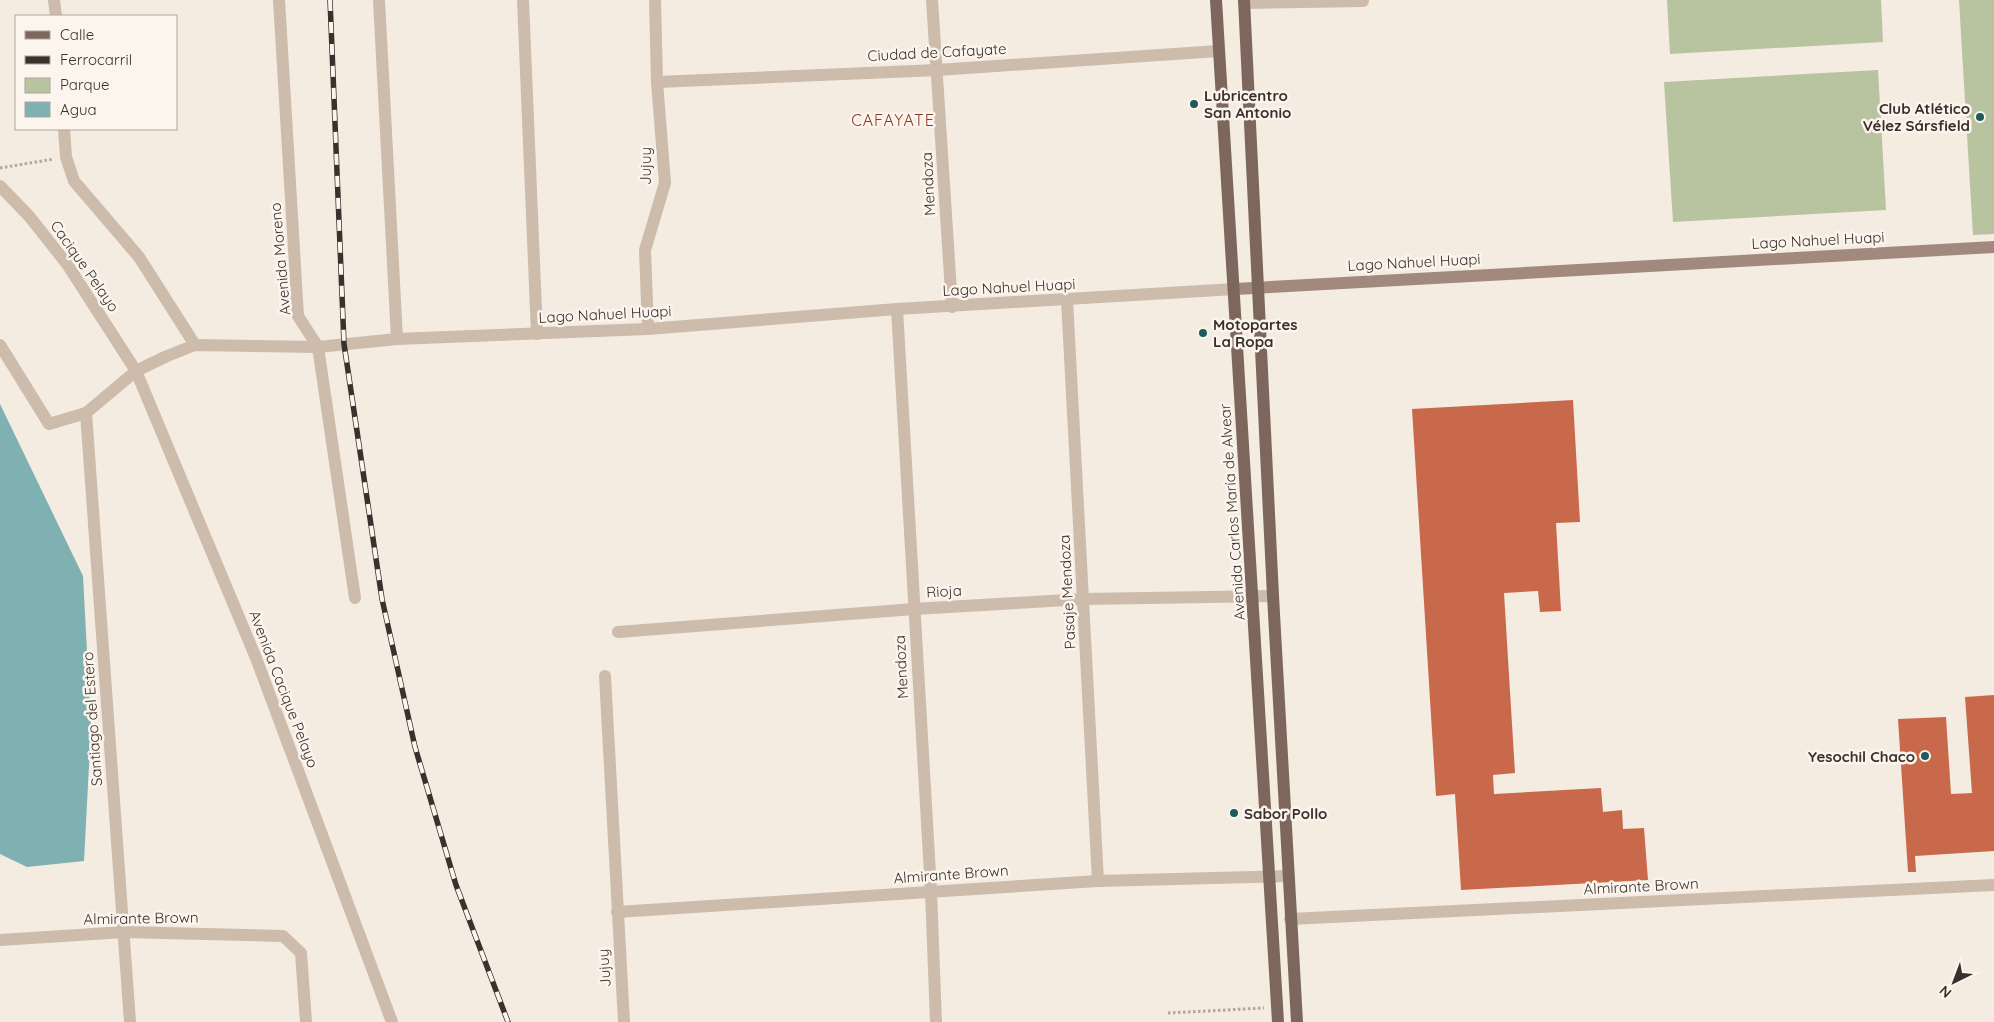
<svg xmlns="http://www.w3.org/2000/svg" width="1994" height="1022" viewBox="0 0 1994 1022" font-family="Quicksand,sans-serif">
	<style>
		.green { fill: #b8c4a0 }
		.water { fill: #7fb0b2 }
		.building { fill: #c8694b }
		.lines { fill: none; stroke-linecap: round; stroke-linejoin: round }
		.path { stroke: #b9a596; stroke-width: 3; stroke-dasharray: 2.5 2.5; stroke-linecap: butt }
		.minor { stroke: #cdbbac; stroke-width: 12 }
		.secondary { stroke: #a18a7d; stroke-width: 12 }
		.primary { stroke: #7d675c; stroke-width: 12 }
		.rail-casing { stroke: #3b302b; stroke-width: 5.5 }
		.rail { stroke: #fbf5ee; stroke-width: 4; stroke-dasharray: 11; stroke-linecap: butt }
		.poi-dot { fill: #1f5a5e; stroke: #fbf5ee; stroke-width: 2 }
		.labels { text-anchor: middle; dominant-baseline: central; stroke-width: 5; stroke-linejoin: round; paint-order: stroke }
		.street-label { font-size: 15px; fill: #3b302b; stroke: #fbf5ee }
		.poi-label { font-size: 15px; font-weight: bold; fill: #3b302b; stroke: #fbf5ee; text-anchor: start }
		.neighbourhood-label { font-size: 16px; letter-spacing: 1px; fill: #8c3b22; stroke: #fbf5ee }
	</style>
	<rect width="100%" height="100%" fill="#f4ebe1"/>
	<!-- green -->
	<g class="green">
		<polygon points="1667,0 1881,0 1883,42 1670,54"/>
		<polygon points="1959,0 1994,0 1994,234 1973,235"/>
		<polygon points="1878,70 1886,210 1673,222 1664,82"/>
	</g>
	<!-- water -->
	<polygon class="water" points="0,404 83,576 91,727 84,861 27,867 0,854"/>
	<!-- building -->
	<g class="building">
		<polygon points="1573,400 1580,522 1556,523 1561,611 1540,612 1538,591 1504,593 1515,773 1493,775 1494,794 1601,788 1603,812 1622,810 1623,829 1644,828 1648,880 1461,890 1455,794 1436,796 1412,409"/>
		<polygon points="1994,695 1994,851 1915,856 1916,872 1908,872 1898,719 1946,717 1951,794 1972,793 1965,697"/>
	</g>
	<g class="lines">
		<!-- path -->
		<g class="path">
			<polyline points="0,168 54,159"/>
			<polyline points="1168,1013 1264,1008"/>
		</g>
		<!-- minor -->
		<g class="minor">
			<polyline points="54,0 56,16"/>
			<polyline points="279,0 298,316 318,347 355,598"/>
			<polyline points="379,0 397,339"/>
			<polyline points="523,0 537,334"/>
			<polyline points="932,0 952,307"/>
			<polyline points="1244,3 1363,1"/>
			<polyline points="657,82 937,70 1218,51"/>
			<polyline points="64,129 66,157 74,181 139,257 195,345"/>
			<polyline points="0,186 29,216 67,264 136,371 256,658 392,1022"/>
			<polyline points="1067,300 1098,881"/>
			<polyline points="897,309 931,891 936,1022"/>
			<polyline points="648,329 645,250 665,183 657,82 655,0"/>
			<polyline points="0,345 49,424 86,413 136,371 167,356 195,345 318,347 397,339 648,329 897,309 1235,289"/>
			<polyline points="86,413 130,1022"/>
			<polyline points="618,632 914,609 1084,599 1273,596"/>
			<polyline points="605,676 624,1022"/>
			<polyline points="617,912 1098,881 1289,876"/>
			<polyline points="1290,919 1994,885"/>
			<polyline points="0,940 124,932 283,936 301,953 306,1022"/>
		</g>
		<!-- secondary -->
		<polyline class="secondary" points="1235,289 1994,247"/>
		<!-- primary -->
		<g class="primary">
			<polyline points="1216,0 1278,1022"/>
			<polyline points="1244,0 1273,596 1297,1022"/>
		</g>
		<!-- rail casing -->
		<g class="rail-casing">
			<polyline id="rail" points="330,0 344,344 382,599 415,747 456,885 508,1022"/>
		</g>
		<!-- rail -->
		<use href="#rail" class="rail"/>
	</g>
	<!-- markers -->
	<g class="poi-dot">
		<circle cx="1194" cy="104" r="5"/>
		<circle cx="1980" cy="117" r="5"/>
		<circle cx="1203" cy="333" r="5"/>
		<circle cx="1925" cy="756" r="5"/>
		<circle cx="1234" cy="813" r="5"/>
	</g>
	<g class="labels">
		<!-- street labels -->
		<g class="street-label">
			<text transform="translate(937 52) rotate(-3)">Ciudad de Cafayate</text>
			<text transform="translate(645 166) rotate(-90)">Jujuy</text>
			<text transform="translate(928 184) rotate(-93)">Mendoza</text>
			<text transform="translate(1818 240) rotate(-3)">Lago Nahuel Huapi</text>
			<text transform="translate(280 259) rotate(-95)">Avenida Moreno</text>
			<text transform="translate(1414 262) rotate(-3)">Lago Nahuel Huapi</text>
			<text transform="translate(85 266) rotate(55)">Cacique Pelayo</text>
			<text transform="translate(1009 287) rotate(-3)">Lago Nahuel Huapi</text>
			<text transform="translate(605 314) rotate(-3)">Lago Nahuel Huapi</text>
			<text transform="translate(1232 512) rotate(-94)">Avenida Carlos María de Alvear</text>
			<text transform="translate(944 591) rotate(-3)">Rioja</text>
			<text transform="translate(1067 592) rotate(-93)">Pasaje Mendoza</text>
			<text transform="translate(901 667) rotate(-93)">Mendoza</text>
			<text transform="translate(284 689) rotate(69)">Avenida Cacique Pelayo</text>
			<text transform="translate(92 719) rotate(-94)">Santiago del Estero</text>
			<text transform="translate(951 874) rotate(-4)">Almirante Brown</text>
			<text transform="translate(1641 886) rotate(-3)">Almirante Brown</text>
			<text transform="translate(141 918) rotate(-1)">Almirante Brown</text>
			<text transform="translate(604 968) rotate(-94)">Jujuy</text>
		</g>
		<!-- poi labels -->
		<g class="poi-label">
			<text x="1204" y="95">Lubricentro<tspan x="1204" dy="17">San Antonio</tspan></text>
			<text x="1970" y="108" text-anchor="end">Club Atlético<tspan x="1970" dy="17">Vélez Sársfield</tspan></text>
			<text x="1213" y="324">Motopartes<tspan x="1213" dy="17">La Ropa</tspan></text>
			<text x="1915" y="756" text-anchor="end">Yesochil Chaco</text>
			<text x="1244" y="813">Sabor Pollo</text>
		</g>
		<!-- neighbourhood labels -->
		<g class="neighbourhood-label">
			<text x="893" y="120">CAFAYATE</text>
		</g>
	</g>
	<!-- legend -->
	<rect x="15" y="15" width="162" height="115" fill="#fbf5ee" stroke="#aea6a0"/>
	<rect x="25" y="31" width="25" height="8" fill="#7d675c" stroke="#aea6a0"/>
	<text x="60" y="40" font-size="15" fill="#3b302b">Calle</text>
	<rect x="25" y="56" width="25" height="8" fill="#3b302b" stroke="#aea6a0"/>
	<text x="60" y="65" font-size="15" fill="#3b302b">Ferrocarril</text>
	<rect x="25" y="78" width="25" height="15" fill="#b8c4a0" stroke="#aea6a0"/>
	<text x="60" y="90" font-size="15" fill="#3b302b">Parque</text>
	<rect x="25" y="102" width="25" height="15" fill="#7fb0b2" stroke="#aea6a0"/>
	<text x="60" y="115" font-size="15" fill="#3b302b">Agua</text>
	<!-- north arrow -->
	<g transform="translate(1954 982) rotate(222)" stroke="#fbf5ee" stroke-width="4" paint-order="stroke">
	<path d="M0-4L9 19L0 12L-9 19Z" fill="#3b302b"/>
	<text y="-8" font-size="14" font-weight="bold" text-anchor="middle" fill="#3b302b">N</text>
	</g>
</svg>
